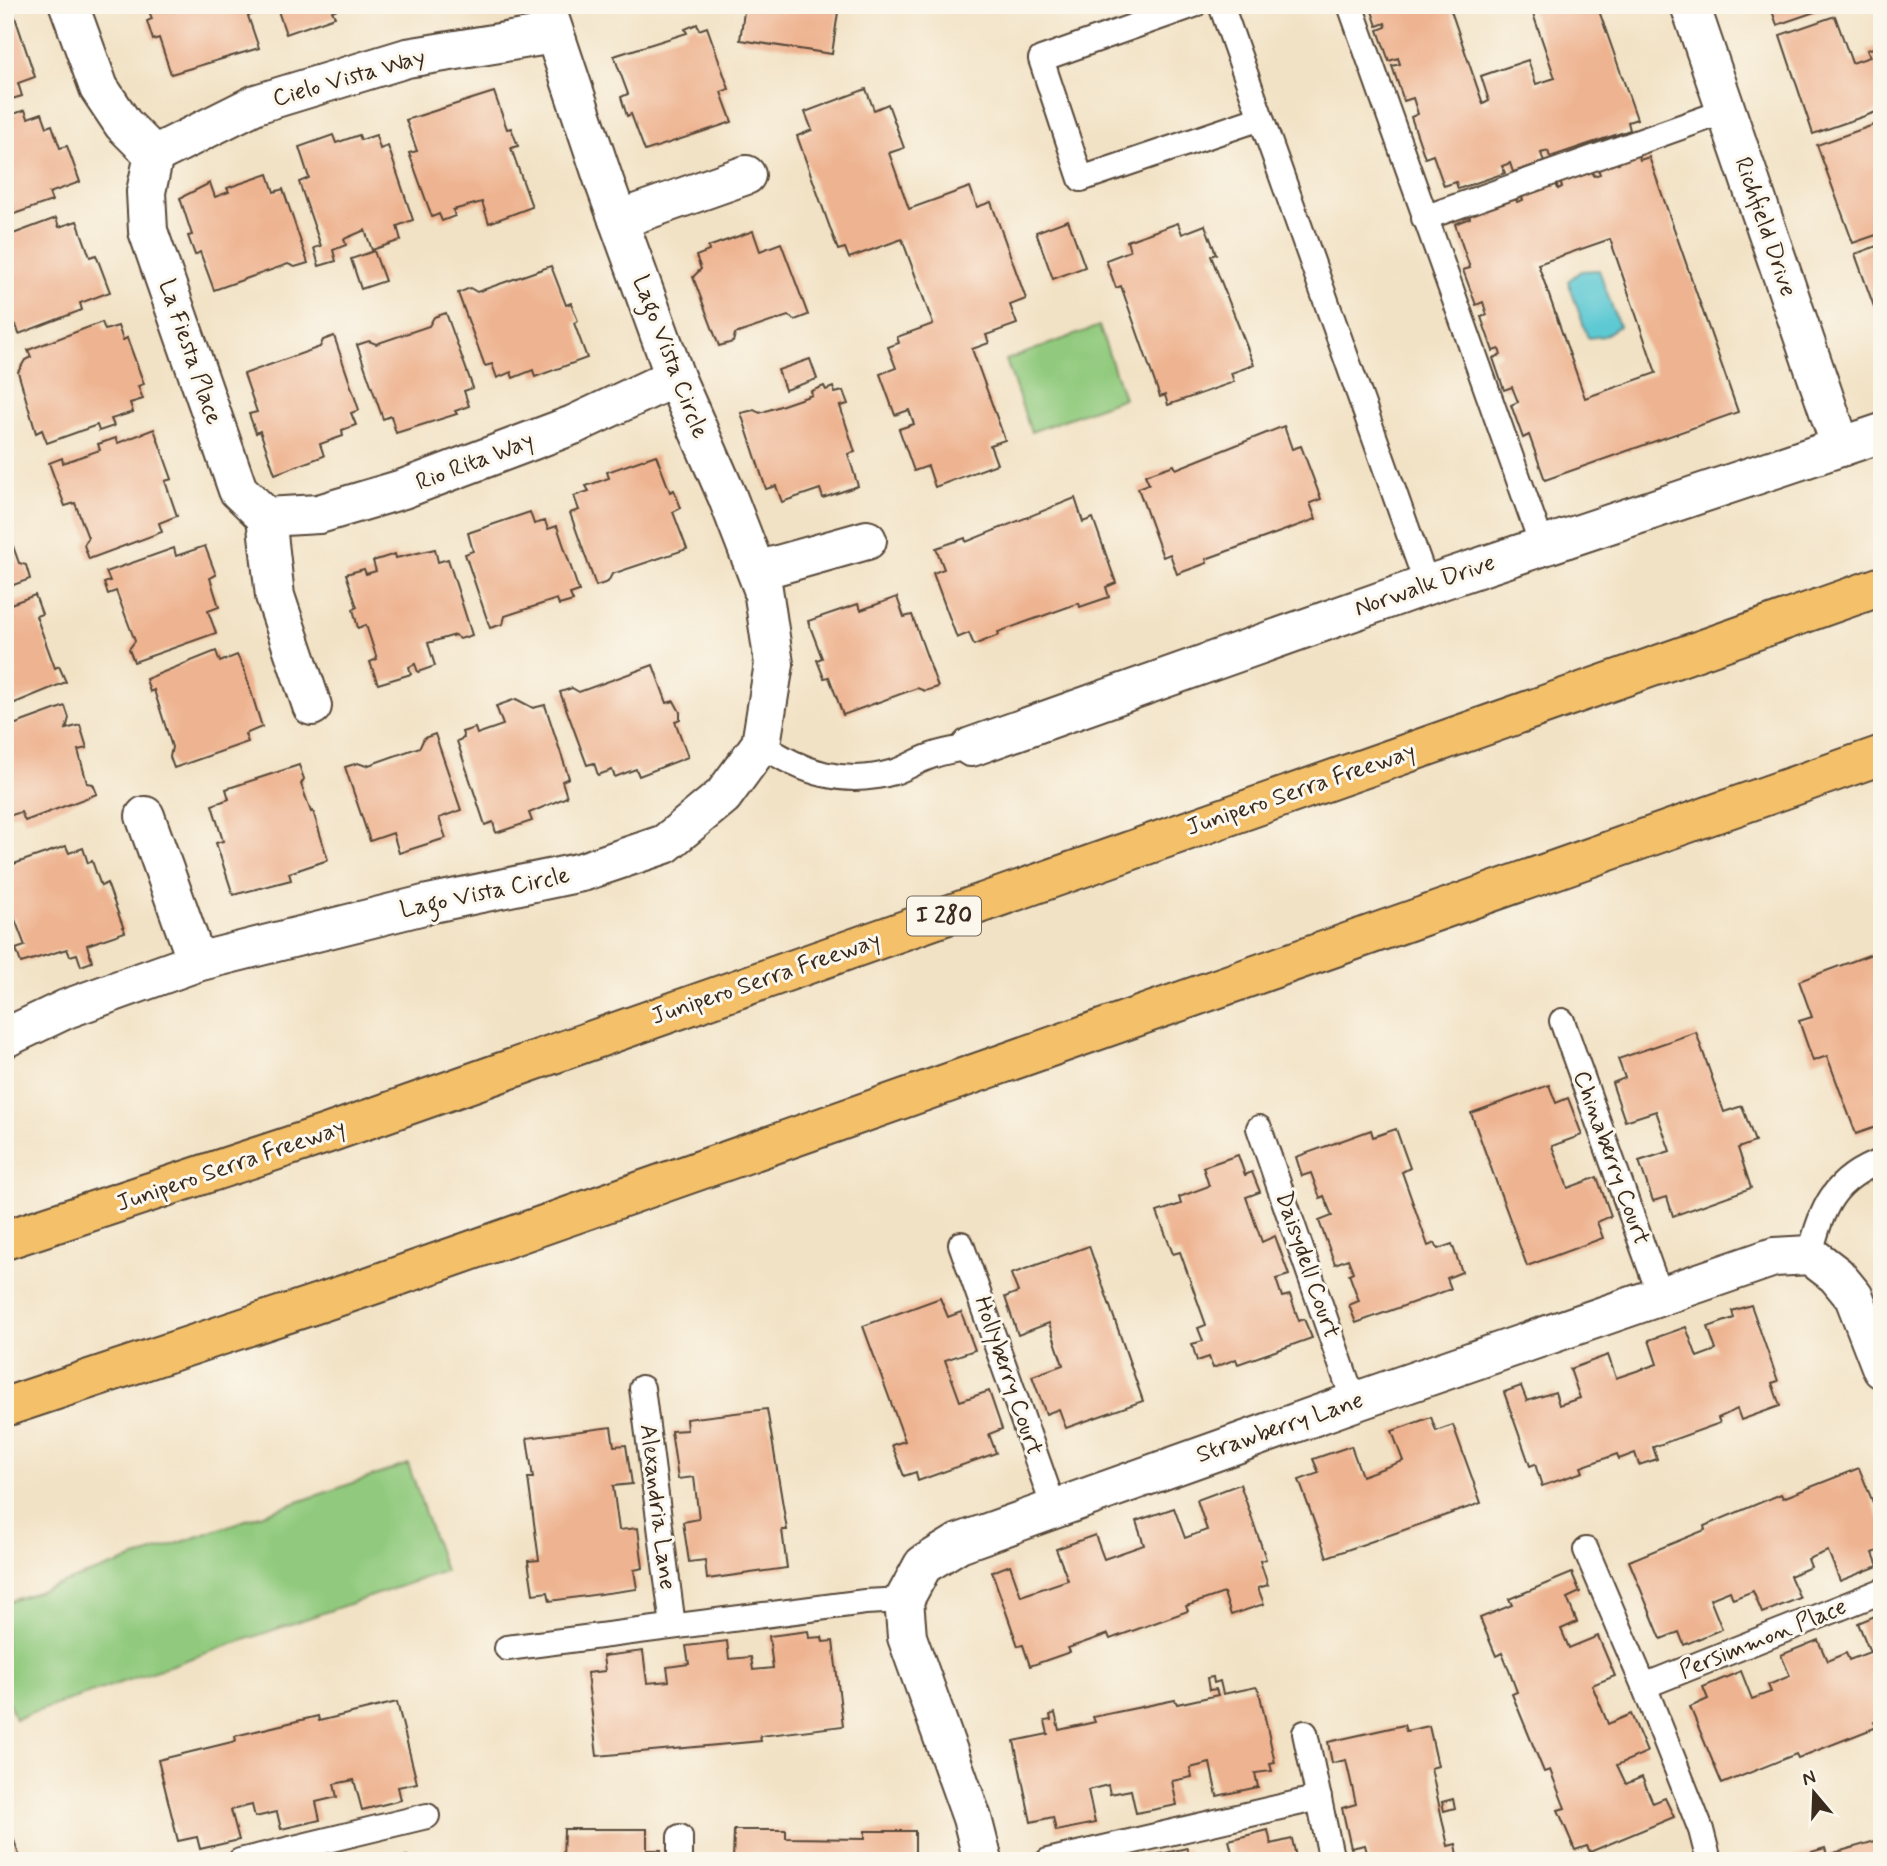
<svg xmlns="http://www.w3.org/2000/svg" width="1887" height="1866" viewBox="0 0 1887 1866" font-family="Mynerve,sans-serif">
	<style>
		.green { fill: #91ca7e; stroke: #667a4e; stroke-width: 2 }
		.water { fill: #5dc9d3; stroke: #4c7a78; stroke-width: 2 }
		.building { fill: #eeb390; fill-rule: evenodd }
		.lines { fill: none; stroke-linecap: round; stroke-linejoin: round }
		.service-casing { stroke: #564637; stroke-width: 28 }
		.minor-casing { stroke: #564637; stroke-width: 42 }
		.motorway-casing { stroke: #564637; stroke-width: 42 }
		.service { stroke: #fff; stroke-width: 24 }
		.minor { stroke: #fff; stroke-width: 38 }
		.motorway { stroke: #f4c16b; stroke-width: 38 }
		.labels { text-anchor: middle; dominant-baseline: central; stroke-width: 6; stroke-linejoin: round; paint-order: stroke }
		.shield { fill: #fbf7ec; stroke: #75685c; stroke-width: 2 }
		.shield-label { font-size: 23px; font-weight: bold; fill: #3b2a1e }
		.street-label { font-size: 24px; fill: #3b2a1e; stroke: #fbf7ec }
	</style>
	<rect width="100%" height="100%" fill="#fbf7ec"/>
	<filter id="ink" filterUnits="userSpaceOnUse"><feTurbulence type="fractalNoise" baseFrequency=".0143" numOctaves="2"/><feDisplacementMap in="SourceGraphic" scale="14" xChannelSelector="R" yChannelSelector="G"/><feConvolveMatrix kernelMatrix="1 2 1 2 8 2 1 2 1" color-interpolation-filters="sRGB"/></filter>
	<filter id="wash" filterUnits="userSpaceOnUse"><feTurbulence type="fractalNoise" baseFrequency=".00686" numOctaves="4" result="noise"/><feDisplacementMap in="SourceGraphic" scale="28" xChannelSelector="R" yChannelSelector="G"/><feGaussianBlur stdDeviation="1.57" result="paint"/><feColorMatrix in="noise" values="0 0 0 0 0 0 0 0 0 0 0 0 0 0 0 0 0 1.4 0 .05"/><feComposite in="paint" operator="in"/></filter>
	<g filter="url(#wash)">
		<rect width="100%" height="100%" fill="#f2e2c5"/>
		<!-- green -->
		<g class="green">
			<polygon points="1099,326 1124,398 1031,432 1006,360"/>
			<polygon points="408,1464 445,1571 15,1719 5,1692 5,1603"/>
		</g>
		<!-- water -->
		<polygon class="water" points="1599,270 1619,326 1604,336 1588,338 1568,281 1581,271"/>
		<g id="blocks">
			<!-- building -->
			<g class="building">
				<polygon points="8,5 11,5 35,77 18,83 22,96 5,101 5,6"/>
				<polygon points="147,5 253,5 255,13 248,16 259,48 171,74 159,38 153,40 147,21 152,19"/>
				<polygon points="276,5 346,5 346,6 332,11 335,17 286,34"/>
				<polygon points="745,5 839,5 832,54 740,40"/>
				<polygon points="919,5 940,5 940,6 921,12"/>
				<polygon points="1370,5 1449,5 1483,104 1489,101 1481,76 1528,60 1536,84 1555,78 1530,5 1597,5 1637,119 1628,122 1630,130 1550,157 1548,151 1541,153 1544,162 1513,172 1510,163 1502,166 1505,173 1458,189 1456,182 1444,186 1433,155 1425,158 1411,117 1418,114 1413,98 1404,101 1392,66 1400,64 1398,58 1389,61 1378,30 1386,27 1385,23 1377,26"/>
				<polygon points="1770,5 1832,5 1832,6 1777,25"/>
				<polygon points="1835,16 1852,63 1870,57 1867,50 1882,45 1882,110 1813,134 1780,35"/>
				<polygon points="697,24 699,30 707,27 729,89 721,92 732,122 645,151 631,114 627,116 621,97 628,94 614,56 687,33 685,29"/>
				<polygon points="866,89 874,110 888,104 904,148 889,153 909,209 970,187 977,207 991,202 1026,299 1010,305 1017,324 986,335 989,343 972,349 1005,440 990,445 997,464 935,487 928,466 914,471 899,429 914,424 909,410 895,415 880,374 896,368 888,347 899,343 897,337 933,324 902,239 849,258 845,248 838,250 797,136 812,130 805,112"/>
				<polygon points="494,92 507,129 511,128 518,146 511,148 532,207 489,223 482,202 453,210 455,216 442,221 439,214 432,217 409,153 417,151 406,120"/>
				<polygon points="25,110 28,118 42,113 47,127 52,125 60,148 67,146 80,182 49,193 52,201 5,217 5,117"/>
				<polygon points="1882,122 1882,233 1853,243 1817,145"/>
				<polygon points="333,135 336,143 359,135 361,140 376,135 380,149 388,146 413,220 397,226 401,240 372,250 365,230 344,239 346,245 333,250 336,261 319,266 314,248 321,246 299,182 309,178 299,147"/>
				<path d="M1637,152L1640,160L1649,157L1738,412L1545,480L1529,435L1523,438L1511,405L1518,402L1512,387L1504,390L1493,358L1501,355L1499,349L1493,351L1481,317L1487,315L1483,302L1476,305L1463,270L1470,268L1455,224L1470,218L1467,210L1514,194L1517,202L1523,200L1520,192L1555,180L1558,189L1562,187L1559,179L1591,168L1594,176L1600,174L1597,166ZM1610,239L1656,373L1585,398L1538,264Z"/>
				<polygon points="268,174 274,192 283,189 308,263 295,267 288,264 214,290 200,252 195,255 188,236 192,235 180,198 210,183 215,197 229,192 227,188"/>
				<polygon points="56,218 59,227 77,221 90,257 96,255 110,292 80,303 82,310 19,334 16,325 8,327 5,320 5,313 12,310 5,293 5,237"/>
				<polygon points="1068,220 1085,267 1053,279 1036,232"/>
				<polygon points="1178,223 1182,234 1205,225 1216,254 1211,256 1254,365 1231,373 1234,382 1168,405 1165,395 1160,397 1121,286 1116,288 1106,260 1130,251 1127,241"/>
				<polygon points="753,231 760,251 781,243 808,315 795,320 788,316 735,334 733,342 719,346 693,277 701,269 696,256 709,251 708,247"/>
				<polygon points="1882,244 1882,326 1881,326 1855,254"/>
				<polygon points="374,251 385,281 361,289 351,259"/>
				<polygon points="551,266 566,305 571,303 578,321 574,323 587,358 535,377 533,370 513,378 511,372 497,378 492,364 485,366 458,293 470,288 477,292"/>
				<polygon points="446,313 473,388 464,391 469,406 455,411 457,414 396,433 391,416 383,419 357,345 369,341 376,344 429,326 434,317"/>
				<polygon points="102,322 105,330 118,326 123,340 127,338 144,384 138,386 143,399 130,403 133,412 111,419 114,426 99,431 97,425 47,443 42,430 36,433 18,372 25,360 31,357 28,350"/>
				<polygon points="334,336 359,410 351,413 356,425 342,430 343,436 320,444 324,456 275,474 260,431 256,433 249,414 257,412 244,374 320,347 323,340"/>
				<polygon points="810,359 817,379 785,390 778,370"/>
				<polygon points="824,386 826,390 833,387 835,393 843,391 848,404 840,406 855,452 848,454 858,486 823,498 820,489 782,502 776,486 766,489 741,413 754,410 760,413 812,395 811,391"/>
				<polygon points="1284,426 1292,449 1301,446 1321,499 1310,503 1316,519 1206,559 1207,563 1177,574 1170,554 1163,557 1138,488 1149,484 1145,475 1174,465 1176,469"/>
				<polygon points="154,429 172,479 165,481 177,516 159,523 162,532 89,559 84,545 88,538 75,503 65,506 49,463 62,458 63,463 100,450 98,444 116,438 118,443"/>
				<polygon points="656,455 670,492 674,490 681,508 673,512 687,549 612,574 608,582 596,586 570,513 579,510 574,496 589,491 586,486 609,478 607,472"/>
				<polygon points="1075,498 1083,522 1093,518 1116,583 1106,587 1109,597 1080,607 1079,603 998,632 999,635 974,645 969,633 957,638 933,573 944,569 936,548 965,538 966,542"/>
				<polygon points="530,512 534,524 545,521 548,529 557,526 579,591 570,594 573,601 559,605 557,599 505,616 503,624 490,628 465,554 473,551 468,533"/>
				<polygon points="5,524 19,563 26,565 30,579 5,588"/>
				<polygon points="205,546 216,575 210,578 219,607 208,611 216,633 134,662 129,649 135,641 116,591 108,594 104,583 110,581 106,572 174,548 176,556"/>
				<polygon points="435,549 438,562 448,559 472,635 460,639 455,635 428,643 435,666 418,672 415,664 409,667 411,674 378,684 370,662 377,659 366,625 358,628 353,609 357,607 346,574 364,569 366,574 376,571 373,561 395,554 396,558"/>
				<polygon points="35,595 42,614 36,616 55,668 59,666 66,682 5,707 5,606"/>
				<polygon points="897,597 904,617 912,615 938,687 925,691 917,688 843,715 829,677 824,678 817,660 822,658 808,621 858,604 861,610"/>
				<polygon points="216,651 220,662 237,655 244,669 262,727 245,734 248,742 174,768 170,757 172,747 154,690 150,692 146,679"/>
				<polygon points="653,665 667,703 674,701 680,712 680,719 675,721 688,757 639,776 636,769 615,777 612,770 598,775 594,763 587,765 560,692 572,688 579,692"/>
				<polygon points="516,699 533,708 545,705 569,778 562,781 567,797 529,813 532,821 496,833 493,822 485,825 457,741 464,738 462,732 475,728 477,734 503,725 496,706"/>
				<polygon points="65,706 69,718 66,729 80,725 87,748 78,750 87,783 93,784 97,794 25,821 21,812 5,817 5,728"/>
				<polygon points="435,734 461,810 439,818 446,838 399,853 393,833 370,841 345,767 358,763 366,766 420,747 424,738"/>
				<polygon points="299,765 304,779 301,784 311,812 313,811 328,860 289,873 291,880 233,895 216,843 223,841 212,805 229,799 226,789"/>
				<polygon points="66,846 69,853 83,848 88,863 92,861 101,886 107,883 125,932 87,945 92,962 81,966 77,954 70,956 67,949 21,963 16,949 25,946 14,917 5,920 5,908 11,906 5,890 5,867"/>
				<polygon points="1877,952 1882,964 1882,1125 1856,1134 1827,1056 1813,1061 1799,1021 1812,1017 1799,981"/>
				<polygon points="1696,1032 1724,1112 1742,1106 1755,1142 1738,1148 1751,1188 1673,1216 1667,1197 1653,1201 1639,1161 1670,1151 1656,1111 1625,1121 1612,1083 1625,1078 1618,1059"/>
				<polygon points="1549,1085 1556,1103 1568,1098 1582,1135 1552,1146 1568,1188 1597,1177 1611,1216 1597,1222 1603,1238 1527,1266 1471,1113"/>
				<polygon points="1396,1129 1410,1168 1402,1172 1428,1246 1435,1243 1438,1249 1452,1244 1462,1272 1447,1278 1451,1289 1356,1323 1349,1305 1359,1301 1349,1274 1353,1272 1348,1259 1335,1264 1319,1221 1332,1216 1324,1196 1320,1198 1311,1173 1302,1176 1296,1157 1371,1130 1373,1137"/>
				<polygon points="1238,1155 1245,1175 1252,1172 1260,1192 1246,1197 1262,1242 1275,1236 1289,1275 1276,1279 1282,1297 1290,1295 1299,1321 1304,1319 1312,1338 1238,1364 1236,1359 1213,1368 1209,1357 1197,1361 1192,1344 1203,1341 1198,1328 1206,1325 1180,1252 1173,1254 1157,1212 1181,1204 1179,1197 1209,1186 1203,1167"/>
				<polygon points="1089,1246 1143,1401 1066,1428 1059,1409 1046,1414 1032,1376 1063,1365 1049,1323 1018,1335 1005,1297 1018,1292 1011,1274"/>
				<polygon points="940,1298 948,1317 961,1312 975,1350 945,1360 960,1401 989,1391 1002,1429 989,1434 996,1453 918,1481 916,1472 904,1476 892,1445 905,1441 863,1326"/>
				<polygon points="1751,1305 1778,1381 1772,1383 1780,1406 1741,1420 1737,1409 1718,1418 1720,1423 1653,1447 1657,1459 1639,1465 1635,1453 1619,1459 1617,1454 1581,1467 1583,1472 1542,1486 1535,1464 1530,1466 1504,1392 1521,1386 1527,1401 1555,1392 1559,1405 1580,1398 1570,1369 1608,1355 1616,1378 1657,1364 1649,1340 1686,1327 1697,1357 1716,1350 1708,1327 1734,1318 1732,1311"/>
				<polygon points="767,1409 787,1530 782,1530 787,1568 707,1579 705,1560 689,1562 683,1522 699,1519 694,1477 678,1479 671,1431 687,1430 686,1419"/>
				<polygon points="1431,1417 1436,1431 1453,1425 1481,1503 1327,1557 1299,1480 1319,1473 1313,1459 1351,1446 1362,1476 1403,1461 1392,1431"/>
				<polygon points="611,1427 614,1446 626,1445 632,1484 613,1486 619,1530 638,1528 643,1568 634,1570 637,1589 550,1601 548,1592 533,1594 528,1561 539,1560 528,1478 533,1478 527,1438"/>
				<polygon points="1859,1468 1882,1525 1882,1549 1873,1553 1878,1566 1840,1581 1828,1551 1808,1559 1811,1567 1790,1576 1800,1598 1762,1613 1753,1591 1733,1599 1730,1591 1710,1599 1722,1629 1684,1645 1679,1632 1661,1639 1629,1561 1705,1530 1704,1526 1781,1494 1783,1498"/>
				<polygon points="1240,1484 1266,1559 1260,1561 1268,1585 1258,1588 1264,1604 1231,1615 1224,1593 1186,1606 1188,1611 1110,1639 1108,1634 1068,1648 1070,1652 1030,1666 1023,1645 1018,1646 992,1572 1010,1565 1021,1596 1068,1580 1056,1549 1095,1535 1104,1559 1144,1545 1136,1521 1174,1508 1185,1538 1207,1530 1197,1500"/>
				<polygon points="1572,1573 1580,1592 1567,1598 1577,1622 1561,1629 1569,1648 1598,1636 1615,1676 1592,1685 1608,1724 1631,1714 1647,1752 1617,1765 1626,1784 1642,1777 1653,1803 1665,1798 1674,1817 1590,1852 1587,1846 1575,1850 1558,1810 1565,1808 1550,1770 1544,1772 1512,1694 1517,1692 1510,1673 1502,1653 1496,1656 1480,1618 1512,1605 1509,1599"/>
				<polygon points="1882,1613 1882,1719 1874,1722 1877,1727 1798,1758 1796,1754 1722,1784 1690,1707 1708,1699 1703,1687 1741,1671 1752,1699 1771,1692 1768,1685 1790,1676 1781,1655 1818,1640 1827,1661 1846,1653 1849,1660 1870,1652 1858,1623"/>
				<polygon points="808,1631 809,1638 822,1637 823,1642 833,1641 843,1726 760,1736 761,1741 597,1756 587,1673 605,1671 603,1656 643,1651 647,1683 669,1681 667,1667 689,1664 686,1646 727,1641 729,1659 751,1657 753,1670 773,1668 769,1636"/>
				<polygon points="1213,1677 1214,1683 1220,1681 1223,1694 1256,1687 1259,1691 1275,1763 1270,1764 1272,1771 1255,1773 1258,1787 1217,1796 1210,1763 1190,1768 1192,1777 1172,1781 1177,1805 1136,1813 1131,1790 1110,1794 1108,1785 1088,1790 1095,1823 1056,1831 1053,1817 1031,1822 1014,1741 1048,1734 1045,1721 1051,1720 1050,1715 1055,1713 1059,1730 1095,1722 1093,1717 1175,1700 1177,1704 1218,1695 1216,1689 1209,1690 1207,1678"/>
				<polygon points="397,1702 417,1783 398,1787 401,1800 362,1810 354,1780 334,1784 337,1797 316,1802 320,1820 281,1829 277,1812 255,1817 252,1805 231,1810 239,1840 200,1849 197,1837 178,1841 158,1760 236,1741 235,1736 318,1716 319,1721"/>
				<polygon points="1404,1725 1406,1731 1429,1726 1438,1766 1431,1768 1448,1846 1456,1844 1459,1861 1369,1861 1365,1845 1351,1848 1342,1808 1356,1804 1346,1760 1332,1763 1328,1742"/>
				<polygon points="1453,1799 1455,1808 1444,1811 1442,1802"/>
				<polygon points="5,1808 9,1816 6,1817 21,1861 5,1861"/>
				<polygon points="564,1829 647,1829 647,1850 661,1850 661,1861 563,1861"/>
				<polygon points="734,1830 786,1830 786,1838 865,1839 865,1831 915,1831 915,1861 733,1861"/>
				<polygon points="1268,1830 1271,1844 1292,1839 1297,1861 1234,1861 1229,1840"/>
				<polygon points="1882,1839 1882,1861 1781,1861 1825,1848 1827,1855"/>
				<polygon points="1187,1848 1190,1861 1148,1861 1147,1857"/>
				<polygon points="407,1856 408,1861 391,1861 391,1860"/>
			</g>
		</g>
	</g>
	<g filter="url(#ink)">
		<use href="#blocks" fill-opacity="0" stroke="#564637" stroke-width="2"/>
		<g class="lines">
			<!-- service casing -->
			<g class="service-casing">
				<g id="service">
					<polyline points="1194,5 1041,59 1081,179 1261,118 1427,585"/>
					<polyline points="1221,5 1261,118"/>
					<polyline points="1350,5 1542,545"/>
					<polyline points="1424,218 1726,111"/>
					<path d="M761,744C801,772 844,787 894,772C907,768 920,759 934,755C946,751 959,749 971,747"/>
					<polyline points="1562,1021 1660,1295"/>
					<polyline points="1259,1128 1354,1402"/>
					<polyline points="961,1244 1054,1508"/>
					<path d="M1810,1255C1821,1208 1834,1178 1882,1161"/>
					<polyline points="642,1388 673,1626"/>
					<polyline points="1586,1550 1644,1686 1701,1830 1709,1861"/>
					<polyline points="507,1648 865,1602 904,1600"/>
					<polyline points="1644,1686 1882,1591"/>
					<polyline points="1305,1733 1332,1861"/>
					<polyline points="240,1861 427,1816"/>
					<polyline points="680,1861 680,1837"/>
					<polyline points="1048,1861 1319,1798"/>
				</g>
			</g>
			<!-- minor casing -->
			<g class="minor-casing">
				<g id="minor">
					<polyline points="69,5 99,88 123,124 154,155 146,192 148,231 238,490 266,517 275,596 312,706"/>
					<polyline points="1690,5 1841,447"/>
					<polyline points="154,155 256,104 407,58 554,34"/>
					<polyline points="618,220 746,175"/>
					<polyline points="266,517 319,514 403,489 573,425 675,377"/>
					<polyline points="757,571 867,540"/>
					<polyline points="971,747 1427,585 1882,433"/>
					<polyline points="145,816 197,962"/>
					<polyline points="5,1038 66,1009 197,962 428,904 582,872 665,844 723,796 761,744 774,664 763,589 727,496 675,377 604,181 545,5"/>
					<polyline points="983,1861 972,1818 907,1637 904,1600 923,1565 959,1543 1354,1402 1774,1257 1810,1255 1836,1275 1854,1297 1882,1369"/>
				</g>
			</g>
			<!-- motorway casing -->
			<g class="motorway-casing">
				<g id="motorway">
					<polyline points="5,1240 326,1134 1882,586"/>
					<polyline points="5,1407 370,1286 1882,755"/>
				</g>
			</g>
			<!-- service -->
			<use href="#service" class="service"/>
			<!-- minor -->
			<use href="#minor" class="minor"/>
			<!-- motorway -->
			<use href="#motorway" class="motorway"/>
		</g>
	</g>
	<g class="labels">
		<!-- shield labels -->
		<rect class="shield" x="907" y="896.5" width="74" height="39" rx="5"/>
		<g class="shield-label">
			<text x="944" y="916">I 280</text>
		</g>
		<!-- street labels -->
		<g class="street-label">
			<text transform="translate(349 78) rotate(-16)">Cielo Vista Way</text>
			<text transform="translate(1765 227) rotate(71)">Richfield Drive</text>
			<text transform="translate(190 352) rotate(71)">La Fiesta Place</text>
			<text transform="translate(670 357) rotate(69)">Lago Vista Circle</text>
			<text transform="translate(475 462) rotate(-21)">Rio Rita Way</text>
			<text transform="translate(1425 586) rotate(-19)">Norwalk Drive</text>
			<text transform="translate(1301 790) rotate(-19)">Junipero Serra Freeway</text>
			<text transform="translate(485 893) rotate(-12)">Lago Vista Circle</text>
			<text transform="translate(766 979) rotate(-19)">Junipero Serra Freeway</text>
			<text transform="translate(1611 1158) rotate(70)">Chinaberry Court</text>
			<text transform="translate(231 1166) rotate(-19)">Junipero Serra Freeway</text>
			<text transform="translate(1307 1265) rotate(71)">Daisydell Court</text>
			<text transform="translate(1008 1376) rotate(71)">Hollyberry Court</text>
			<text transform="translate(1280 1428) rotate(-19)">Strawberry Lane</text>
			<text transform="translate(657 1507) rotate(83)">Alexandria Lane</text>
			<text transform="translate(1763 1639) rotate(-22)">Persimmon Place</text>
		</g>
	</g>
	<!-- margin -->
	<rect width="1887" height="1866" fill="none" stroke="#fbf7ec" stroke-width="28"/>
	<!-- north arrow -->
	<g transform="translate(1814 1793) rotate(341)" stroke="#fbf7ec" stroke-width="5" paint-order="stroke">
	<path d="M0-5L12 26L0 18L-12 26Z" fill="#3b2a1e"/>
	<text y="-10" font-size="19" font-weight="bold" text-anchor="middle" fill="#3b2a1e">N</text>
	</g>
</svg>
